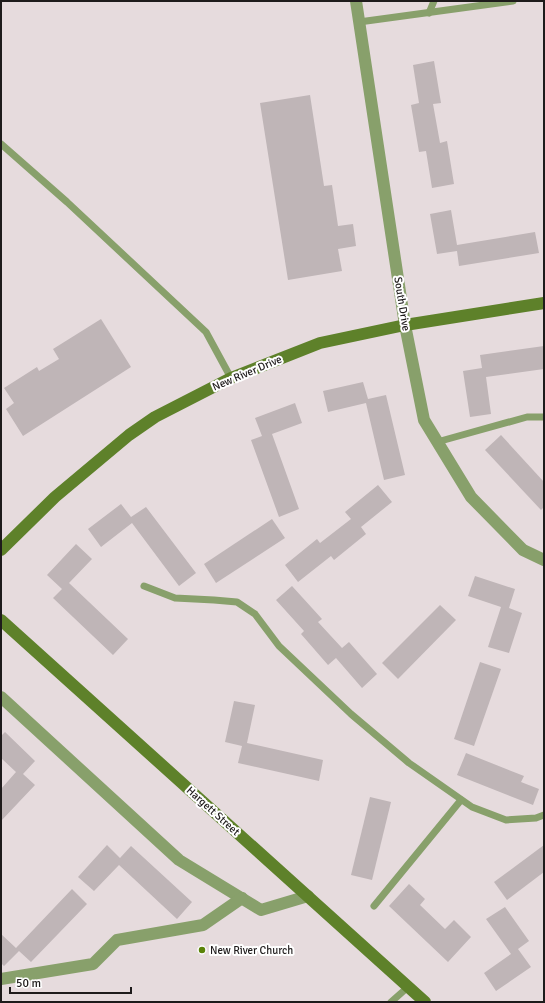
<svg xmlns="http://www.w3.org/2000/svg" width="545" height="1003" viewBox="0 0 545 1003" font-family="Signika,sans-serif">
	<style>
		.building { fill: #bfb5b7 }
		.lines { fill: none; stroke-linecap: round; stroke-linejoin: round }
		.lane { stroke: #88a06b; stroke-width: 7 }
		.street { stroke: #88a06b; stroke-width: 12 }
		.secondary { stroke: #5e812a; stroke-width: 12 }
		.poi-dot { fill: #5a8308; stroke: #fff; stroke-width: 1.5 }
		.labels { text-anchor: middle; dominant-baseline: central; stroke-width: 4; stroke-linejoin: round; paint-order: stroke }
		.street-label { font-size: 11px; fill: #1e1b1b; stroke: #fff }
		.poi-label { font-size: 11px; fill: #1e1b1b; stroke: #fff; text-anchor: start }
	</style>
	<rect width="100%" height="100%" fill="#e6dbdd"/>
	<!-- building -->
	<g class="building">
		<polygon points="434,61 441,103 433,104 440,143 447,141 454,184 432,188 426,151 419,152 411,105 419,103 413,65"/>
		<polygon points="310,95 324,186 332,185 338,226 353,224 356,246 338,249 342,271 288,280 260,103"/>
		<polygon points="451,210 457,245 535,232 539,253 459,266 457,251 437,254 430,214"/>
		<polygon points="101,319 131,367 23,436 6,409 14,403 4,388 37,367 39,371 59,359 53,349"/>
		<polygon points="544,346 544,369 486,377 491,414 470,417 463,371 482,368 480,355"/>
		<polygon points="363,382 368,399 386,395 405,475 384,480 366,403 328,412 323,391"/>
		<polygon points="295,403 302,423 272,434 299,509 279,517 251,440 262,436 255,418"/>
		<polygon points="501,435 544,482 544,507 541,510 485,450"/>
		<polygon points="378,485 392,502 361,527 366,534 334,560 331,556 298,582 285,565 317,539 320,543 351,519 345,512"/>
		<polygon points="121,504 131,517 146,507 196,573 179,586 132,523 101,547 88,529"/>
		<polygon points="272,519 285,538 216,583 204,564"/>
		<polygon points="76,544 92,559 69,583 128,639 113,655 53,598 62,589 47,575"/>
		<polygon points="475,576 515,589 509,608 522,613 509,653 488,647 501,607 468,596"/>
		<polygon points="292,586 322,619 318,622 342,648 349,642 377,674 362,688 336,658 328,665 301,634 304,631 276,600"/>
		<polygon points="440,605 456,620 398,679 382,663"/>
		<polygon points="480,662 501,669 474,746 454,739"/>
		<polygon points="234,701 255,705 247,743 323,760 319,781 238,763 242,746 225,742"/>
		<polygon points="5,732 35,761 23,774 35,785 1,821 1,789 16,772 1,758 1,736"/>
		<polygon points="466,753 524,776 521,782 539,789 533,805 457,775"/>
		<polygon points="370,797 391,802 372,880 351,875"/>
		<polygon points="107,845 120,858 131,846 192,902 177,919 119,865 94,891 78,877"/>
		<polygon points="544,845 544,872 507,900 494,882"/>
		<polygon points="409,884 425,899 420,905 445,929 454,920 471,937 448,962 389,906"/>
		<polygon points="72,889 87,904 31,962 19,951 4,966 1,963 1,934 16,948"/>
		<polygon points="505,907 529,941 518,949 531,967 496,991 484,973 511,954 486,919"/>
	</g>
	<g class="lines">
		<!-- lane -->
		<g class="lane">
			<polyline points="429,13 434,1"/>
			<polyline points="359,22 513,1"/>
			<polyline points="1,144 67,202 206,332 231,378"/>
			<polyline points="437,442 527,417 544,417"/>
			<polyline points="144,586 175,598 214,600 237,602 255,614 279,646 351,714 409,763 472,807 506,820 536,818 544,815"/>
			<polyline points="374,906 461,800"/>
			<polyline points="391,1002 408,987"/>
		</g>
		<!-- street -->
		<g class="street">
			<polyline points="356,1 405,325 424,420 471,497 523,550 544,560"/>
			<polyline points="1,697 179,860 261,910 308,896"/>
			<polyline points="1,979 93,964 117,940 203,925 242,898"/>
		</g>
		<!-- secondary -->
		<g class="secondary">
			<polyline points="1,550 55,497 129,435 155,417 231,378 320,343 405,325 544,303"/>
			<polyline points="1,620 425,1002"/>
		</g>
	</g>
	<!-- markers -->
	<circle class="poi-dot" cx="202" cy="950" r="4"/>
	<g class="labels">
		<!-- street labels -->
		<g class="street-label">
			<text transform="translate(402 304) rotate(81)">South Drive</text>
			<text transform="translate(247 373) rotate(-23)">New River Drive</text>
			<text transform="translate(213 811) rotate(42)">Hargett Street</text>
		</g>
		<!-- poi labels -->
		<g class="poi-label">
			<text x="210" y="950">New River Church</text>
		</g>
	</g>
	<!-- border -->
	<rect width="545" height="1003" fill="none" stroke="#1e1b1b" stroke-width="4"/>
	<!-- scale -->
	<path d="M10 987v6h121v-6" fill="none" stroke="#1e1b1b" stroke-width="2"/>
	<text x="16" y="987" font-size="12" fill="#1e1b1b" stroke="#ffffff" stroke-width="3" paint-order="stroke">50 m</text>
</svg>
